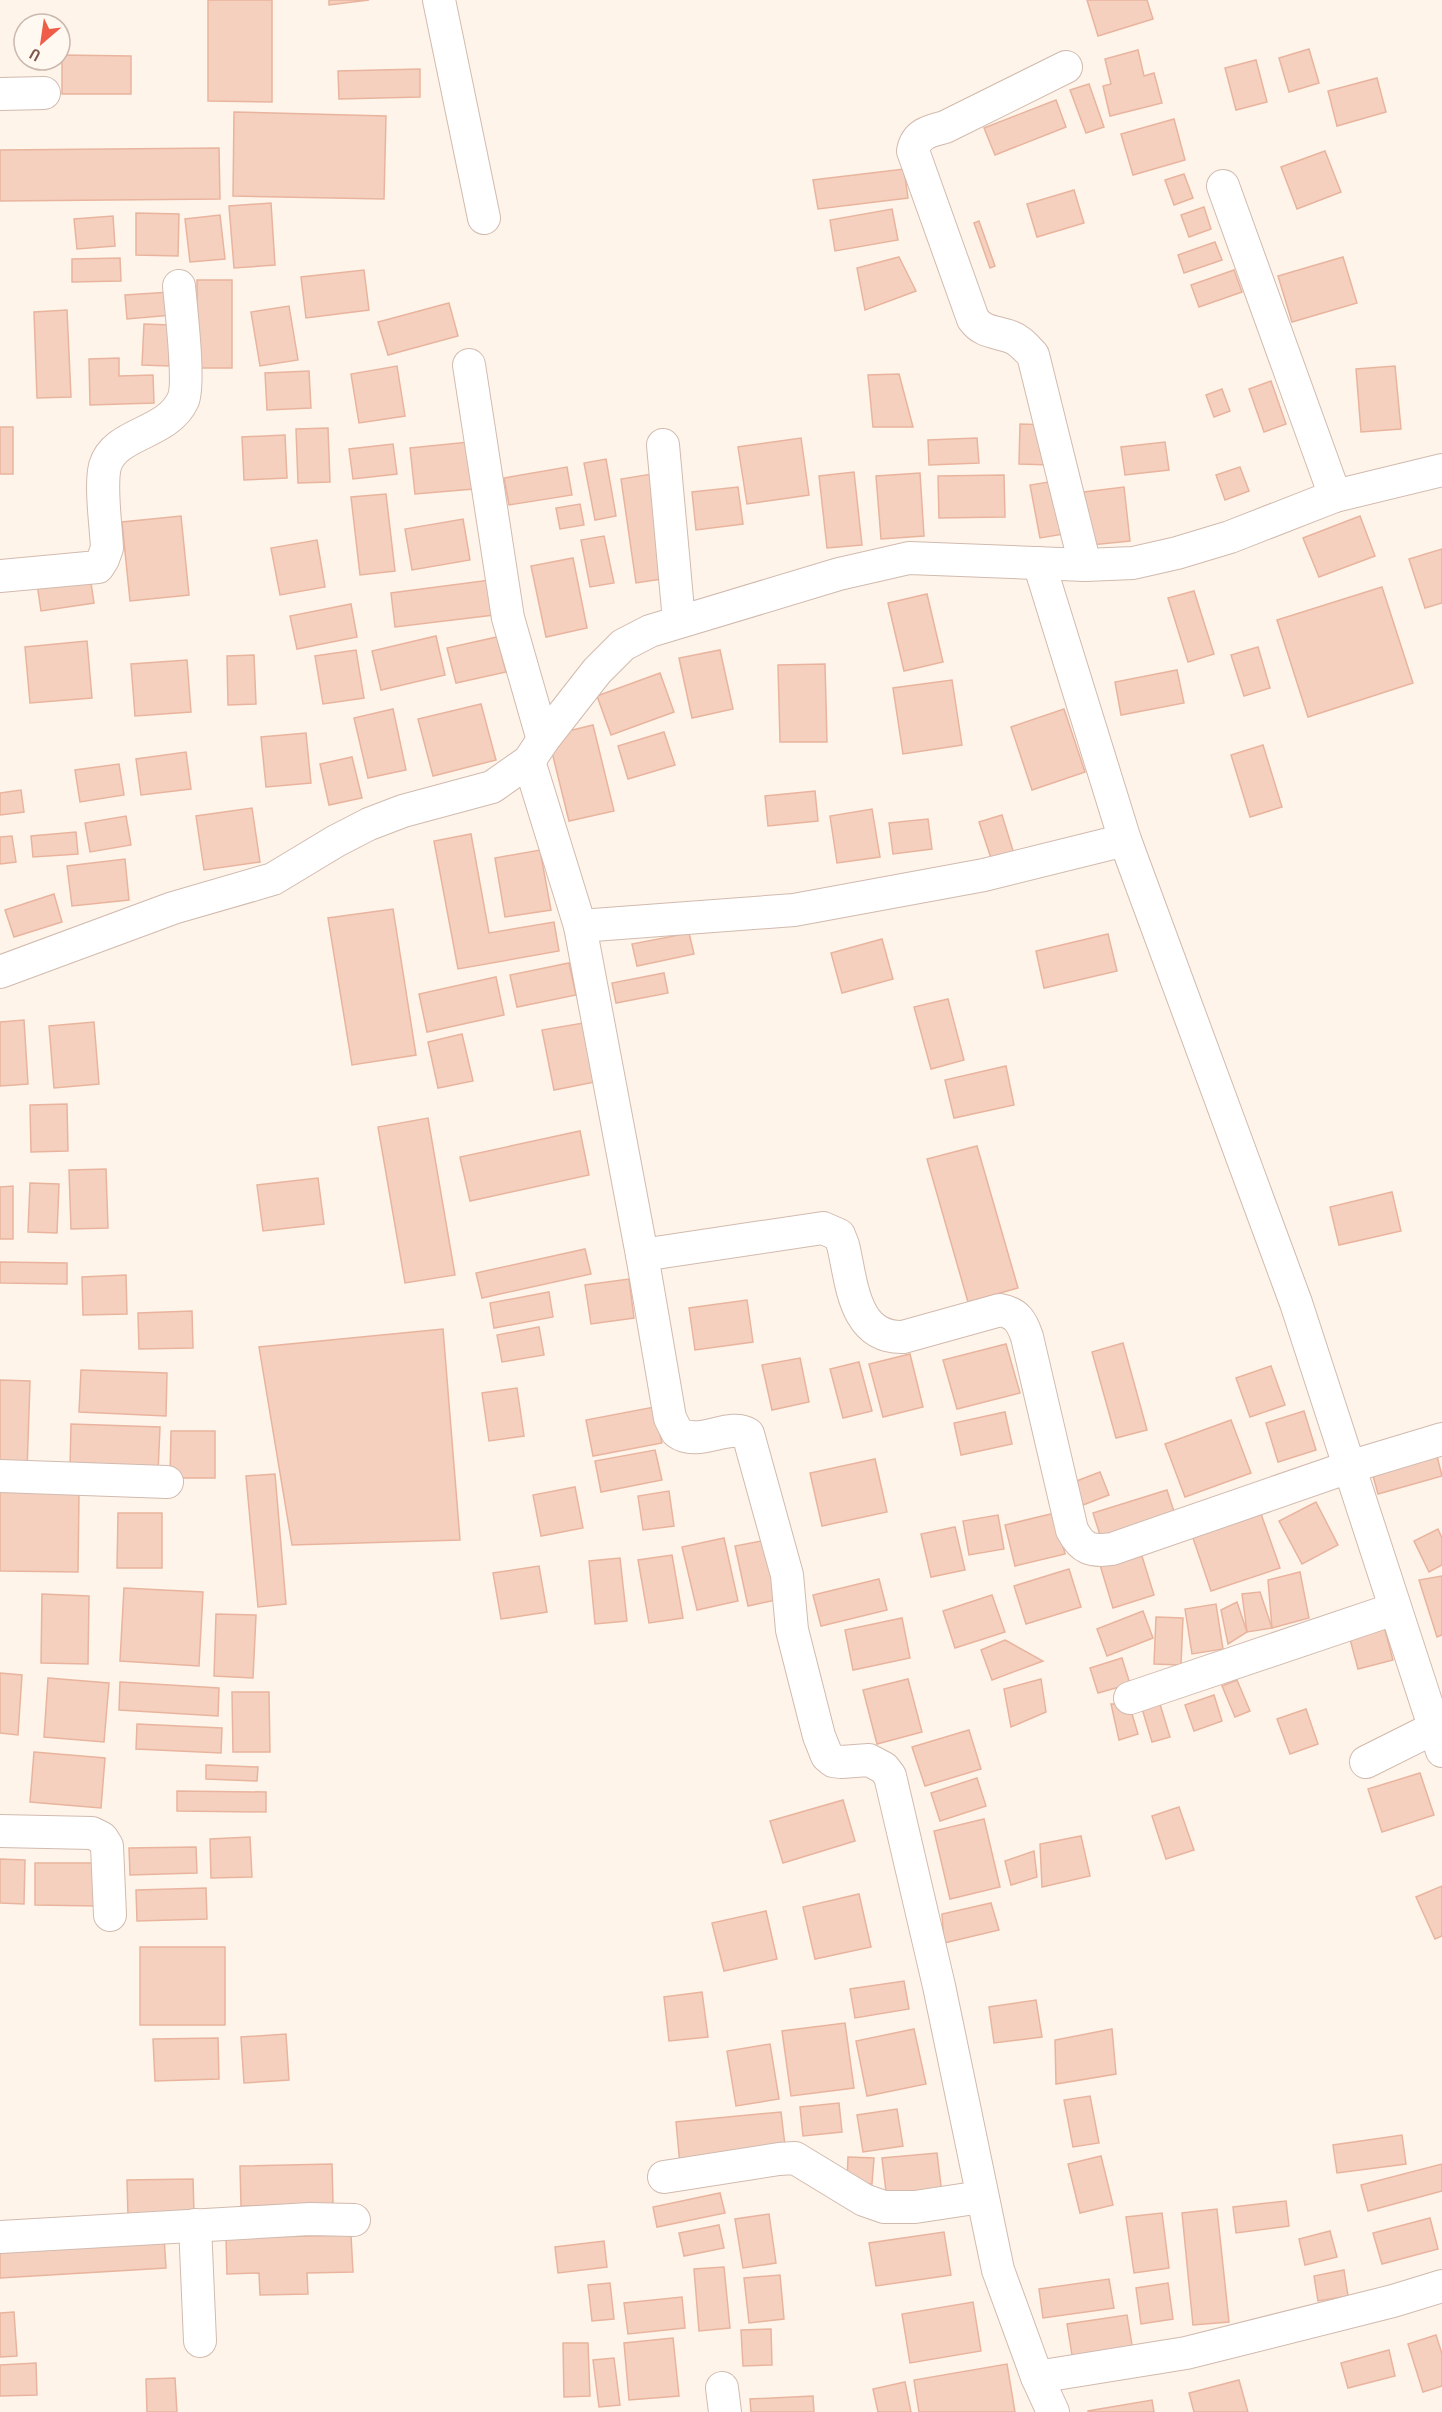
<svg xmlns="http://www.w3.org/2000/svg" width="1442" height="2412" viewBox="0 0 1442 2412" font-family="'Archivo Narrow',sans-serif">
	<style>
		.building { fill: #f5d0bf; stroke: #e9b49e; stroke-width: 1.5 }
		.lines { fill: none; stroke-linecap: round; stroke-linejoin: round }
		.minor-casing { stroke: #d2baae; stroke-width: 34 }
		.minor { stroke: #fff; stroke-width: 32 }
	</style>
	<rect width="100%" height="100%" fill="#fef4ea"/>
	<!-- building -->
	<g class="building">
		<polygon points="208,0 272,0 272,102 208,101"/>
		<polygon points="329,0 369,0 329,5"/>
		<polygon points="1087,0 1147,0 1153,19 1098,36"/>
		<polygon points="1309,49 1319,83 1289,92 1279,58"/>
		<polygon points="1138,50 1144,76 1154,73 1162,103 1110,116 1103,86 1111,84 1105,59"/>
		<polygon points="62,55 131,56 131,94 62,94"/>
		<polygon points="1256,60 1267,102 1236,110 1225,68"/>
		<polygon points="420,69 420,97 339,99 338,71"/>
		<polygon points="1377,78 1386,112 1337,126 1328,91"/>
		<polygon points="1089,84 1104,127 1086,133 1070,90"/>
		<polygon points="1056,100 1066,127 995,155 984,128"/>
		<polygon points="234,112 386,116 384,199 233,196"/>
		<polygon points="1174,119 1185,160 1133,175 1121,134"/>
		<polygon points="219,148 220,199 0,201 0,150"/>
		<polygon points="1325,151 1341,192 1297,209 1281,167"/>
		<polygon points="904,169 908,198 818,209 813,180"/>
		<polygon points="1184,174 1193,198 1174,205 1165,180"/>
		<polygon points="1074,190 1084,223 1037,237 1027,204"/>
		<polygon points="271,203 275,265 234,268 229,206"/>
		<polygon points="1204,207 1211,229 1189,237 1181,215"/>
		<polygon points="892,209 898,240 835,251 830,220"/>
		<polygon points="136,213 179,214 178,256 136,255"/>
		<polygon points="220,215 225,259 190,262 185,219"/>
		<polygon points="113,216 115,246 77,249 74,219"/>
		<polygon points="979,221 995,266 990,268 974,223"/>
		<polygon points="1215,242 1222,260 1184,273 1178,255"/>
		<polygon points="899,257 916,291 865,310 857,268"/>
		<polygon points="1343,257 1357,303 1292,322 1278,276"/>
		<polygon points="120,258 121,281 72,282 72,259"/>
		<polygon points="364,270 369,310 306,318 301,277"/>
		<polygon points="1234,270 1242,292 1199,307 1191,285"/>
		<rect x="197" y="280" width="35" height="88"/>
		<polygon points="170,292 172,315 127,319 125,295"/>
		<polygon points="449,303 458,336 388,355 378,322"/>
		<polygon points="289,306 298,360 260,366 251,312"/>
		<polygon points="67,310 71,397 37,398 34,312"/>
		<polygon points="144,324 171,325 169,366 142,365"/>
		<polygon points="119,358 119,376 153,375 154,403 90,405 89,359"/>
		<polygon points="397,366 405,416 359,423 351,374"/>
		<polygon points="1395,366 1401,429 1361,432 1356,369"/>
		<polygon points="309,371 311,408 267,410 265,373"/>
		<polygon points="899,374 913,427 873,427 868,375"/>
		<polygon points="1271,381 1286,424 1264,432 1249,389"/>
		<polygon points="1222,389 1230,411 1214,417 1206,395"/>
		<polygon points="1020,424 1051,425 1050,465 1019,464"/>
		<rect x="0" y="427" width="13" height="47"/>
		<polygon points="328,428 330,482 298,483 296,429"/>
		<polygon points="285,435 287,478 244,480 242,437"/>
		<polygon points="801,438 809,495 747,504 738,447"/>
		<polygon points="977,438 979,463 929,465 928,440"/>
		<polygon points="469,442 474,489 415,494 410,448"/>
		<polygon points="1165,442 1169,470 1125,475 1121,447"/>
		<polygon points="393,444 397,474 353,479 349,449"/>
		<polygon points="606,459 616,516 595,520 584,463"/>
		<polygon points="567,467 572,495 509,505 504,478"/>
		<polygon points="1240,467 1249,491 1225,500 1216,475"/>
		<polygon points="854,472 862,545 827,548 819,476"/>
		<polygon points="920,473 924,536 881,539 876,476"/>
		<polygon points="652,474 668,578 636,583 621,479"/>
		<polygon points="1004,475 1005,517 939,518 938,476"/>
		<polygon points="1055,481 1064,534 1040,538 1030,485"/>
		<polygon points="738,487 743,524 696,530 692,492"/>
		<polygon points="1124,487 1130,541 1091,545 1084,492"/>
		<polygon points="386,494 395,571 360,575 351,497"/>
		<polygon points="580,504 584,525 560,529 556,508"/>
		<polygon points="181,516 189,595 130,601 122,522"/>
		<polygon points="1360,516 1375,556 1319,577 1303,538"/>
		<polygon points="463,519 470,560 412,570 405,529"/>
		<polygon points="604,536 614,583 590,587 581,540"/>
		<polygon points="317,540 325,587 280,595 271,548"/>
		<polygon points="1442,549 1442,603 1425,608 1409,559"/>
		<polygon points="573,558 587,628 546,637 531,566"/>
		<polygon points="90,576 94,603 41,611 37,584"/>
		<polygon points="490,580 494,615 395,627 391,593"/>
		<polygon points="1382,587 1413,683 1308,717 1277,620"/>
		<polygon points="1194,591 1214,654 1188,662 1168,598"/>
		<polygon points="927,594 943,662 904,671 888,603"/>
		<polygon points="351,604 357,637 297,649 290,616"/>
		<polygon points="436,636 445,675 381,690 372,651"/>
		<polygon points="497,637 506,672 456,683 447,648"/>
		<polygon points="87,641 92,698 30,703 25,647"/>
		<polygon points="1258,647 1270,688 1244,696 1231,655"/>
		<polygon points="356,650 364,698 323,704 315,656"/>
		<polygon points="720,650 733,709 692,718 679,658"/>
		<polygon points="254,655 256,704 228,705 227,656"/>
		<polygon points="187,660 191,712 135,716 131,664"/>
		<polygon points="825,664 827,742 780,742 778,665"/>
		<polygon points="1177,670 1184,703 1121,715 1115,682"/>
		<polygon points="660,673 674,712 611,735 597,696"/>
		<polygon points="952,680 962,745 903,754 893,688"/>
		<polygon points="481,704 496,760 433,776 418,719"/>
		<polygon points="393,709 406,770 368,778 354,718"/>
		<polygon points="1064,709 1085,772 1032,790 1011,727"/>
		<polygon points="593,725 614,811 569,821 548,736"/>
		<polygon points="664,732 675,765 628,779 618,746"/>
		<polygon points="306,733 311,783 266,787 261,737"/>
		<polygon points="1263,745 1282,807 1250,817 1231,755"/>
		<polygon points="186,752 191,789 141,795 136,759"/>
		<polygon points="352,757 362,798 329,805 320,764"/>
		<polygon points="119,764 124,795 80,802 75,770"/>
		<polygon points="21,790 24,812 0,815 0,793"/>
		<polygon points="815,791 818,821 768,826 765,796"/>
		<polygon points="252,808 260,862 204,870 196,816"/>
		<polygon points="872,809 880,857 837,863 830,816"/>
		<polygon points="1002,815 1014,854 992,861 979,822"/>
		<polygon points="126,816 131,845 90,852 85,823"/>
		<polygon points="928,819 932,849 893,854 889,823"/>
		<polygon points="76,832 78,854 33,857 31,836"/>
		<polygon points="471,834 489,933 554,922 559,951 458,969 434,841"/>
		<polygon points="12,836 16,862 0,864 0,837"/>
		<polygon points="540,850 551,910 505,917 495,858"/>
		<polygon points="125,859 129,900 72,906 67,866"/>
		<polygon points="54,894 62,922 14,937 5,910"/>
		<polygon points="393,909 416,1055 352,1065 328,918"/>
		<polygon points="689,933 694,954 637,966 632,944"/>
		<polygon points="1108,934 1117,971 1044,988 1036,951"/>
		<polygon points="882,939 893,979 842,993 831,953"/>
		<polygon points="569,963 576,995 517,1007 510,975"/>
		<polygon points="664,973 668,993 616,1003 612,983"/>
		<polygon points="496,977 504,1015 427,1032 419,994"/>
		<polygon points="948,999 964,1060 931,1069 914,1007"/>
		<polygon points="24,1020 28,1084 0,1086 0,1022"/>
		<polygon points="94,1022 99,1084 54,1088 49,1026"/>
		<polygon points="583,1023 595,1082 554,1090 542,1030"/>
		<polygon points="462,1034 473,1081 438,1088 428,1042"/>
		<polygon points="1006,1066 1014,1105 954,1118 945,1080"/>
		<polygon points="67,1104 68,1151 31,1152 30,1105"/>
		<polygon points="428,1118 455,1275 405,1283 378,1127"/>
		<polygon points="580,1131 589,1175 470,1201 460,1157"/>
		<polygon points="977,1146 1018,1288 968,1302 927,1159"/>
		<polygon points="106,1169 108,1228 71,1229 69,1170"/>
		<polygon points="318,1178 324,1224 263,1231 257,1185"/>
		<polygon points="30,1183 59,1184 57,1233 28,1232"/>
		<polygon points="13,1186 13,1239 0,1239 0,1187"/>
		<polygon points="1392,1192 1401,1231 1339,1245 1330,1207"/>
		<polygon points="585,1249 591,1274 482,1298 476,1273"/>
		<polygon points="0,1262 67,1263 67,1284 0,1283"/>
		<polygon points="126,1275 127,1314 83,1315 82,1277"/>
		<polygon points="629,1279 634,1318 591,1324 585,1285"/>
		<polygon points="549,1292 553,1317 494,1328 490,1303"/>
		<polygon points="747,1300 753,1342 695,1350 689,1308"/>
		<polygon points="192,1311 193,1348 139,1349 138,1313"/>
		<polygon points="539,1327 544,1355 502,1362 497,1335"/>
		<polygon points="443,1329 460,1540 292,1545 259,1347"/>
		<polygon points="1123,1343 1147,1430 1116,1438 1092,1352"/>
		<polygon points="1006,1344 1020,1393 957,1409 943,1360"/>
		<polygon points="910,1354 923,1407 883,1417 869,1364"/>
		<polygon points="800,1358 809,1402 772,1410 762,1365"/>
		<polygon points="859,1362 872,1411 843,1418 830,1369"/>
		<polygon points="1271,1366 1285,1405 1250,1417 1236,1378"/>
		<polygon points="81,1370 167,1373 166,1416 79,1412"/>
		<polygon points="0,1380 30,1381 27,1471 0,1470"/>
		<polygon points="517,1388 524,1436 489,1441 482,1393"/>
		<polygon points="654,1407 662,1443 593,1456 586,1420"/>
		<polygon points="1304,1411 1316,1450 1278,1462 1266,1423"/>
		<polygon points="1005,1412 1012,1444 961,1455 954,1423"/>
		<polygon points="1231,1420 1251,1473 1185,1497 1165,1444"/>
		<polygon points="71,1424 160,1427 158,1473 70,1470"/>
		<polygon points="171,1431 215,1431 215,1478 170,1478"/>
		<polygon points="1434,1444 1442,1476 1378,1494 1369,1461"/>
		<polygon points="655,1450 662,1480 601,1492 595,1461"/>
		<polygon points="875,1459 887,1512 822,1526 810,1473"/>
		<polygon points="1100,1472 1109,1495 1083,1505 1074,1482"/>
		<polygon points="275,1474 286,1604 258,1607 246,1476"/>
		<polygon points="575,1487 583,1528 541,1536 533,1495"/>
		<polygon points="1167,1490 1176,1518 1102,1541 1093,1513"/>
		<polygon points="669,1491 674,1526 643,1530 638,1496"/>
		<polygon points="0,1492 79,1493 78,1572 0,1571"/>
		<polygon points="1316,1502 1338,1545 1302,1564 1279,1521"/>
		<polygon points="1260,1511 1280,1568 1211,1591 1192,1535"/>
		<polygon points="118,1513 162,1513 162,1568 117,1568"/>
		<polygon points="1055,1513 1065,1554 1015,1566 1005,1525"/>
		<polygon points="998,1515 1004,1549 969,1555 963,1521"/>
		<polygon points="955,1527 965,1570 931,1577 921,1534"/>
		<polygon points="1438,1529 1442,1538 1442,1565 1429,1572 1414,1541"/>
		<polygon points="724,1538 738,1601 697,1610 682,1547"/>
		<polygon points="772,1539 785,1598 748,1606 735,1546"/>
		<polygon points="1141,1553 1154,1595 1113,1608 1100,1565"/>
		<polygon points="672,1555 683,1618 649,1623 638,1560"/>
		<polygon points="620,1558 627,1621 595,1624 589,1561"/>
		<polygon points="539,1566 547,1612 501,1619 493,1573"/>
		<polygon points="1069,1569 1081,1607 1026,1624 1014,1586"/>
		<polygon points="1300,1572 1309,1618 1272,1628 1268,1580"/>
		<polygon points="1442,1576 1442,1635 1437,1637 1419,1580"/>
		<polygon points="879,1579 887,1610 821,1626 813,1595"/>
		<polygon points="124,1588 203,1592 199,1666 120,1661"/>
		<polygon points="1260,1592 1272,1628 1247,1632 1242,1594"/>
		<polygon points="42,1594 89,1596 88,1664 41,1663"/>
		<polygon points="992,1595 1005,1632 955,1648 943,1611"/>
		<polygon points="1237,1602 1247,1632 1228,1644 1221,1610"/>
		<polygon points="1216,1604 1223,1649 1192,1654 1185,1609"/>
		<polygon points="1143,1611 1153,1638 1107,1656 1097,1629"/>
		<polygon points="216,1614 256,1615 253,1678 214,1676"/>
		<polygon points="1156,1617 1183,1618 1181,1665 1154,1664"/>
		<polygon points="902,1618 910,1658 853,1670 845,1630"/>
		<polygon points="1382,1619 1393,1660 1358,1669 1347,1628"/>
		<polygon points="1005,1640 1043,1661 992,1680 981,1650"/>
		<polygon points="1122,1658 1130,1684 1098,1693 1090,1668"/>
		<polygon points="0,1673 22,1675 18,1735 0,1733"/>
		<polygon points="48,1678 109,1683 104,1742 44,1737"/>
		<polygon points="908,1679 922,1732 877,1744 863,1690"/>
		<polygon points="1041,1679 1046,1712 1011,1727 1004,1689"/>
		<polygon points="1237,1680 1250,1711 1235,1717 1222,1686"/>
		<polygon points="120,1682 219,1688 218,1716 119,1710"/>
		<polygon points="232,1692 269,1692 270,1752 233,1752"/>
		<polygon points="1214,1695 1222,1721 1194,1731 1185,1705"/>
		<polygon points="1159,1701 1170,1737 1152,1742 1141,1705"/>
		<polygon points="1111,1704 1129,1704 1138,1734 1119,1740"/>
		<polygon points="1306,1709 1318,1744 1290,1754 1277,1719"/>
		<polygon points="137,1724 222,1728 221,1753 136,1749"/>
		<polygon points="969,1730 981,1769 925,1786 912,1747"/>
		<polygon points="34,1752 105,1758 101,1808 30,1802"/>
		<polygon points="206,1765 258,1767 257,1781 206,1779"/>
		<polygon points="1420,1773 1434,1815 1382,1832 1368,1789"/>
		<polygon points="977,1778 986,1806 940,1821 931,1793"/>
		<polygon points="177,1791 266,1792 266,1812 177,1811"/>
		<polygon points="843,1800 855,1841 783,1863 770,1821"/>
		<polygon points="1179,1807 1194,1850 1166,1859 1152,1816"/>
		<polygon points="984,1819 1000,1887 950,1899 934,1831"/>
		<polygon points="1081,1836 1090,1876 1042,1887 1040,1844"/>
		<polygon points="250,1837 252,1877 211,1878 210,1839"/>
		<polygon points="196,1847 197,1873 130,1875 129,1848"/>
		<polygon points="1034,1851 1037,1877 1011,1885 1005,1861"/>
		<polygon points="0,1859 25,1860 24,1904 0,1903"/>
		<polygon points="35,1863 99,1863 98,1906 35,1905"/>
		<polygon points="1442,1886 1442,1936 1435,1939 1416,1897"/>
		<polygon points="206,1888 207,1919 137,1921 136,1890"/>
		<polygon points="859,1894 871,1947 815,1959 803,1907"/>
		<polygon points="991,1903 999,1930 944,1943 942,1914"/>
		<polygon points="766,1911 777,1959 724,1971 712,1923"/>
		<rect x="140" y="1947" width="85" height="78"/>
		<polygon points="904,1981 909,2009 855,2018 850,1989"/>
		<polygon points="702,1992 708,2037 669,2041 664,1997"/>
		<polygon points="1036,2000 1042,2037 994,2043 989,2007"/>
		<polygon points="845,2023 854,2088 791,2096 782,2031"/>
		<polygon points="914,2029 926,2084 867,2096 856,2041"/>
		<polygon points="1112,2029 1116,2074 1056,2084 1055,2040"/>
		<polygon points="286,2034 289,2080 244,2083 241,2037"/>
		<polygon points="218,2038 219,2079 155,2081 153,2039"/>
		<polygon points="770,2044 779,2099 736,2106 727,2051"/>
		<polygon points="1090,2096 1099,2143 1073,2147 1064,2100"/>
		<polygon points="839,2103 842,2132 803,2136 800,2107"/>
		<polygon points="897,2109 903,2146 863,2152 857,2115"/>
		<polygon points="781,2112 786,2154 680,2165 676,2122"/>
		<polygon points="1402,2135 1406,2164 1337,2173 1333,2145"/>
		<polygon points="937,2153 942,2194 887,2200 882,2158"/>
		<polygon points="1101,2156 1113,2205 1080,2213 1068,2164"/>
		<polygon points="848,2157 874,2158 872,2184 847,2183"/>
		<polygon points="332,2164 333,2204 241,2206 240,2166"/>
		<polygon points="1442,2164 1442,2191 1368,2211 1361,2185"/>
		<polygon points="193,2179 194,2214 128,2216 127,2180"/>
		<polygon points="720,2193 725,2213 657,2227 653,2207"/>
		<polygon points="1286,2201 1289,2226 1236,2233 1233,2207"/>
		<polygon points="1217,2209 1229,2322 1193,2325 1182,2213"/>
		<polygon points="1162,2213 1169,2268 1134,2273 1126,2217"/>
		<polygon points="769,2214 776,2263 743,2268 735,2219"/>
		<polygon points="1430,2218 1438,2249 1382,2264 1373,2233"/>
		<polygon points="719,2225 724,2248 684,2256 679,2233"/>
		<polygon points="1330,2231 1337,2257 1305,2265 1299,2239"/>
		<polygon points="944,2232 951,2275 876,2286 869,2243"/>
		<polygon points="351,2235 353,2272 307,2273 308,2294 260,2295 259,2273 227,2274 226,2238"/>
		<polygon points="164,2237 166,2268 0,2278 0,2247"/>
		<polygon points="604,2241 607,2267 558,2273 555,2247"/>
		<polygon points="724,2267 730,2328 699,2331 694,2269"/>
		<polygon points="1344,2270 1348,2296 1318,2301 1314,2276"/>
		<polygon points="780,2275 784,2319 749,2323 744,2278"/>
		<polygon points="1109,2279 1114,2308 1043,2318 1039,2289"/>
		<polygon points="610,2283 614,2319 592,2321 588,2285"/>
		<polygon points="1168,2283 1173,2319 1141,2324 1136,2288"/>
		<polygon points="682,2297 685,2328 628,2334 624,2303"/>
		<polygon points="973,2302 981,2351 910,2363 902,2314"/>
		<polygon points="14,2312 17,2356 0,2357 0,2313"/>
		<polygon points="1127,2315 1133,2351 1073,2361 1067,2324"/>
		<polygon points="771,2329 772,2365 743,2366 741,2330"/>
		<polygon points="1436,2335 1442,2354 1442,2386 1423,2392 1408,2344"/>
		<polygon points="673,2338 679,2396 629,2400 624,2343"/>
		<polygon points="563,2343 588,2343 590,2396 564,2397"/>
		<polygon points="1389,2350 1395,2376 1348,2388 1341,2363"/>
		<polygon points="614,2358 620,2405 599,2407 593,2360"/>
		<polygon points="36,2363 37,2395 0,2396 0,2365"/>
		<polygon points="1007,2364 1015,2412 919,2412 914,2380"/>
		<polygon points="175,2378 177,2412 147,2412 146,2379"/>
		<polygon points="1239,2380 1248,2412 1194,2412 1189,2393"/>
		<polygon points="905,2382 911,2412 878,2412 873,2389"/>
		<polygon points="813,2396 814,2412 751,2412 750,2399"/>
		<polygon points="1152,2400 1154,2412 1088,2412 1088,2411"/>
	</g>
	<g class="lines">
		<!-- minor casing -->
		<g class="minor-casing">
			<g id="minor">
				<polyline points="439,0 484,218"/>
				<path d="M1066,67L945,127C929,131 916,134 913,151L973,319C983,333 995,331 1011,337C1020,340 1026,348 1033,355L1085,565"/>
				<polyline points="0,94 44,93"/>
				<polyline points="1223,186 1335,496"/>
				<polyline points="469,365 508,618 543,740"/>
				<polyline points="663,445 679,621"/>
				<polyline points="1039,563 1125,840 1296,1303 1442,1751"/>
				<path d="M0,576L98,567L103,559L107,548C106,526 100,486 105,466C115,432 167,435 183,400C190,385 181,307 179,286"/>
				<path d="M529,761L580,926L642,1255L670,1418L677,1432C698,1448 729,1422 748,1434L787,1575L792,1630L819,1736L827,1756L833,1761L841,1762L869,1760L884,1768L890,1776L939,1986L998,2270L1037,2377L1053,2412"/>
				<polyline points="580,926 794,910 984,875 1125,840"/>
				<polyline points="0,972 173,908 273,879 336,841 369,824 403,811 492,787 529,761 543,740 597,671 623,645 650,631 839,574 909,558 1085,565 1133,563 1177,553 1230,537 1335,496 1442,470"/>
				<path d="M642,1255L823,1228L839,1235L843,1245C852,1282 853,1338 903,1337L1000,1310C1017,1313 1022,1322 1027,1337L1072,1530C1082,1549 1091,1552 1112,1549L1349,1467L1442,1439"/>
				<polyline points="0,1476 167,1482"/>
				<polyline points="1130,1698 1394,1609"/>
				<polyline points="1366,1762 1442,1724"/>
				<polyline points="0,1831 92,1833 102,1838 107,1846 110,1915"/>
				<polyline points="664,2177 779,2159 795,2158 864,2200 884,2207 915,2207 981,2197"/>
				<polyline points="195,2225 200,2341"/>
				<polyline points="0,2237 310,2219 354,2220"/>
				<polyline points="1037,2377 1186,2353 1393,2301 1442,2286"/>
				<polyline points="722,2388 725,2412"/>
			</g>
		</g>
		<!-- minor -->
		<use href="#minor" class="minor"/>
	</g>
	<!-- north arrow -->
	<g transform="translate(42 42) rotate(209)"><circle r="28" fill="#fff9f2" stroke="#cbb8af" stroke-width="1.5"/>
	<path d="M0-4.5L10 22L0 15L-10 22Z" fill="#ef5d48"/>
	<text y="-9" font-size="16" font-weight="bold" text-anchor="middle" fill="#7c574a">U</text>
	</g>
</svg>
